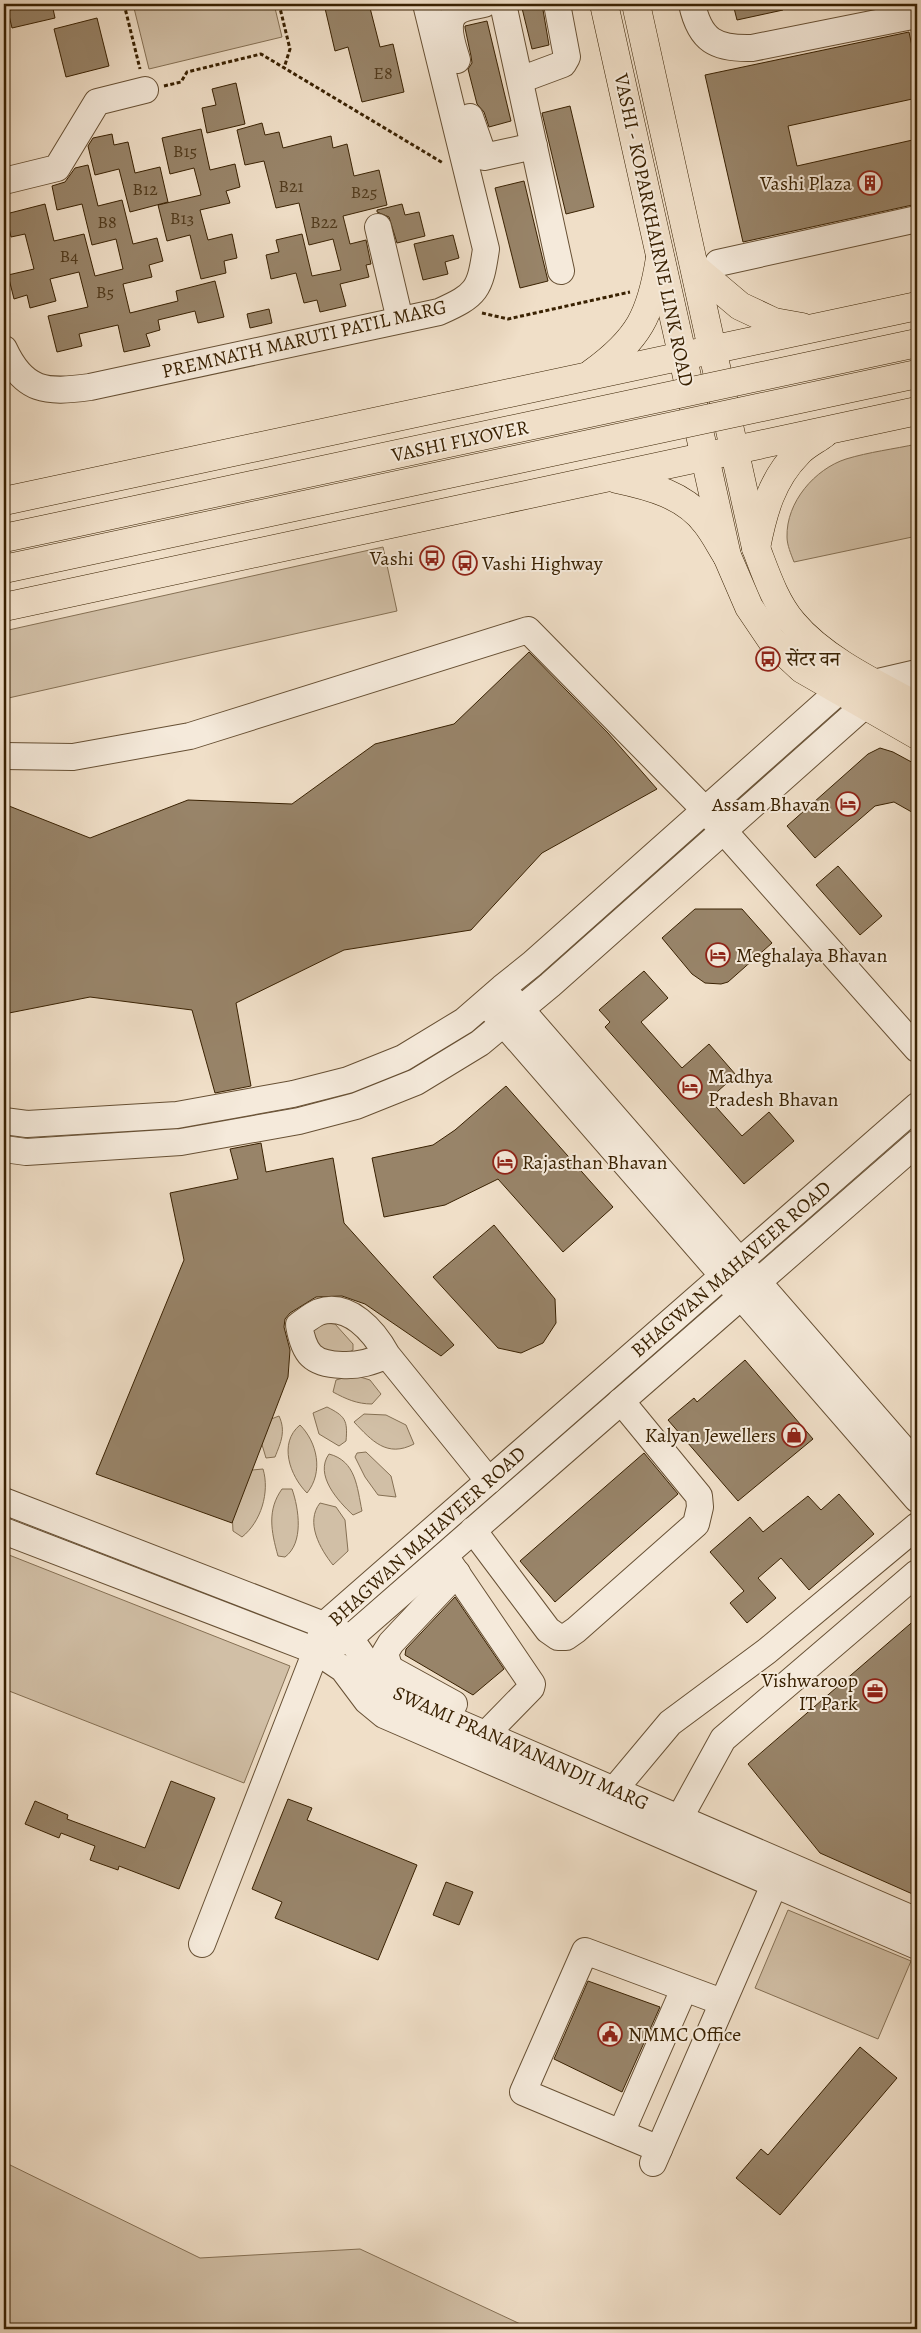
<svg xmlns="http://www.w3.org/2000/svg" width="921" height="2333" viewBox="0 0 921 2333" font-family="Alegreya,'Noto Serif Devanagari',serif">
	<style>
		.green { fill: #d1bfa6; stroke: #857054 }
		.building { fill: #988469; stroke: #392102 }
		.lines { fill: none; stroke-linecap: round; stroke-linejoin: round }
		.minor-casing { stroke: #675034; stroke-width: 28 }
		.major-casing { stroke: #392102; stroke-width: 29 }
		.highway-casing { stroke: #392102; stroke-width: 29 }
		.path { stroke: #392102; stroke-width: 3; stroke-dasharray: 4 2.5; stroke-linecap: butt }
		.minor { stroke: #f5eadb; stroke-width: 26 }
		.major { stroke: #f0dfc8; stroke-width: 28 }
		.highway { stroke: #f0dfc8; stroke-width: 28 }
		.highway-bridge-casing { stroke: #392102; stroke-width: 29; stroke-linecap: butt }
		.highway-bridge { stroke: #f0dfc8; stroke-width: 28 }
		.labels { text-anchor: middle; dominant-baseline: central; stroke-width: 4; stroke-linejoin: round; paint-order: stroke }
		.number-label { font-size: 18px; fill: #513a1c }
		.poi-label { font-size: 20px; fill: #392102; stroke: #f5eadb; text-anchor: start }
		.street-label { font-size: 20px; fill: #392102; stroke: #f5eadb }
	</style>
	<rect width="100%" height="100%" fill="#f0dfc8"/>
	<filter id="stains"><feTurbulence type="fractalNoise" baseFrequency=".004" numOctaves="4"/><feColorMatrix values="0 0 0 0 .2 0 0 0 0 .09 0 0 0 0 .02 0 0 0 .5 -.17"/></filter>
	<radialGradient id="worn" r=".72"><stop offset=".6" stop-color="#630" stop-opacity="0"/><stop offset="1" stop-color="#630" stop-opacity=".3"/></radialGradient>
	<!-- green -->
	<g class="green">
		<polygon points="133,4 274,4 282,37 149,69"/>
		<path d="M917,444V536L794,562C791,554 787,545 787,537C786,502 815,469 846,459C869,452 894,449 917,444Z"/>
		<polygon points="383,547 397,611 4,699 4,631"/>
		<polygon points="311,1322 335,1324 353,1344 353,1350 344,1355 329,1356 317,1345"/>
		<path d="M354,1375L370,1380L381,1394L372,1404C357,1404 346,1399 333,1392L336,1380Z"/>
		<path d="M327,1407C345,1416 348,1420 346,1441L339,1446L319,1434L313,1413Z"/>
		<path d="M364,1414L386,1415L406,1425L414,1444C387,1458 372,1441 354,1422Z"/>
		<path d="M279,1416C286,1431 281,1442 275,1457L266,1458L260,1438L266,1421Z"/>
		<path d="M300,1425C317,1442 324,1472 307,1493C290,1476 278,1443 300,1425Z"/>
		<polygon points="366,1452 391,1476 396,1497 378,1495 365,1477 355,1457 357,1453"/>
		<path d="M329,1454C356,1461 357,1487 362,1511L353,1515C338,1501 314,1475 329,1454Z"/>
		<path d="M263,1469C270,1492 261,1522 242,1537L233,1531L232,1512L252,1470Z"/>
		<path d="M282,1489H292C299,1509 304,1543 285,1557L278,1556C271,1531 267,1510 282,1489Z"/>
		<path d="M320,1503L336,1507L345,1520L348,1551L333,1565C320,1549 305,1522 320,1503Z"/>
		<polygon points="4,1553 290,1666 244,1783 4,1689"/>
		<polygon points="788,1910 911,1961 878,2039 755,1988"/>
		<polygon points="4,2162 200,2258 360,2249 531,2329 4,2329"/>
	</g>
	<!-- building -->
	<g class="building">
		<polygon points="12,4 52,4 55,18 12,28 8,11 13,9"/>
		<polygon points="324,4 369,4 380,47 393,44 404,92 362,102 348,47 335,51"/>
		<polygon points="521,4 542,4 549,45 532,49"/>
		<polygon points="733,4 782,4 783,10 737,20"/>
		<polygon points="97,18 109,66 66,77 54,29"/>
		<polygon points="487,21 511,121 489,127 484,112 477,104 468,69 472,63 471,56 465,28 465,26"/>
		<polygon points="909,32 917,70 917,98 788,126 797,166 917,139 917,204 743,242 705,75"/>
		<polygon points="236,83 245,124 207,133 202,108 216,105 212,89"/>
		<polygon points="570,106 594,207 566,214 542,113"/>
		<polygon points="262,123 265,135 279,132 283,148 331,136 333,148 347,144 354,176 379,170 387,205 343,216 350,244 366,240 371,264 366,265 369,277 340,284 346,306 320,312 317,300 304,303 296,273 271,279 266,255 279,252 276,240 302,234 312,276 341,270 333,239 309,245 299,203 276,208 264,161 245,165 237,130"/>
		<polygon points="201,129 210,170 235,164 240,187 226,191 230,203 200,210 208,240 232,234 237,258 224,261 226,273 201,279 190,235 167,241 158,205 201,195 194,168 170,174 162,138"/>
		<polygon points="112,134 114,145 128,142 135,173 160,167 168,202 130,212 119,169 95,175 88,146 93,138"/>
		<polygon points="88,165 98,206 122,200 133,244 157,238 163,261 149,265 152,277 123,284 130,313 178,301 176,291 215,281 224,317 198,323 195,311 158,320 160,330 146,334 150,346 124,352 118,325 79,334 82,346 57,352 48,316 88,307 79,272 50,279 56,301 30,308 27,295 14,299 8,275 34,269 25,234 11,237 6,214 45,204 54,241 84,234 95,276 123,269 116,239 92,245 82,204 57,210 52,186 65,182 75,168"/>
		<polygon points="524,181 548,281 520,288 495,188"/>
		<polygon points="402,204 405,215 419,212 425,236 397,243 389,217 377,212 377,210"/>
		<polygon points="453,235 459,258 445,262 448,274 423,280 414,244"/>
		<polygon points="269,309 272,323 250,328 247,314"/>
		<polygon points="529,652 608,733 657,789 542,853 471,930 344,950 236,1003 251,1086 215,1093 192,1010 90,997 4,1014 4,804 90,838 188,800 292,804 375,744 454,724"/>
		<polygon points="880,748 893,752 917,765 917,815 894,802 875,806 815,858 787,826 868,754"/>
		<polygon points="838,866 882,916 860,935 816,885"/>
		<polygon points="695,909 742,909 772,943 728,982 721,984 705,983 692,974 662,938"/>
		<polygon points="644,971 668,998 641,1022 682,1068 709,1044 736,1075 709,1099 742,1136 769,1112 794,1141 744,1184 605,1027 610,1022 599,1010"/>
		<polygon points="506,1086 613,1207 563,1252 498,1179 445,1205 384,1217 372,1158 433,1145 455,1130"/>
		<polygon points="261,1143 266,1172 333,1158 344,1223 454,1345 441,1356 365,1304 342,1296 316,1297 290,1313 285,1319 284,1327 290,1350 288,1377 232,1523 96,1474 184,1260 170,1193 238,1179 230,1149"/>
		<polygon points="494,1225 555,1299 556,1323 543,1343 521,1353 498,1348 433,1277"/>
		<polygon points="745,1360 813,1439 738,1501 668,1420 694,1398 697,1402"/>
		<polygon points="644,1453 678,1494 555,1602 520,1561"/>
		<polygon points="839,1494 874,1534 809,1590 781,1558 758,1578 776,1598 747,1623 730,1603 744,1591 710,1552 750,1517 763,1532 808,1496 821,1510"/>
		<polygon points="455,1597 504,1669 473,1695 405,1655 406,1649"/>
		<polygon points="917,1618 917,1896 820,1853 748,1764"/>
		<polygon points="171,1781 215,1798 179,1889 119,1866 118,1870 90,1860 95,1846 61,1833 59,1838 25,1824 35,1801 68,1815 67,1819 145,1848"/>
		<polygon points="288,1799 312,1808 307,1820 417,1865 378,1960 275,1918 282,1902 252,1889"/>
		<polygon points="446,1882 473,1892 459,1925 433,1915"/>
		<polygon points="588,1981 660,2007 622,2092 554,2059"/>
		<polygon points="860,2047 897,2078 780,2215 736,2178 761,2149 768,2155"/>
	</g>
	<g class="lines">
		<!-- minor casing -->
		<g class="minor-casing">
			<g id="minor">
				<polyline points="503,4 561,271"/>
				<path d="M692,4C700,41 716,49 752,48L917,15"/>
				<path d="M457,60C453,46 443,22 457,12C463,7 476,6 484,4"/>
				<polyline points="520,80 563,64 567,57 557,4"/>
				<polyline points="470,117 484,157 534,146"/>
				<polyline points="4,181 57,168 97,102 145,90"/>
				<polyline points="378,227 400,320"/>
				<polyline points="718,263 917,219"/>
				<path d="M4,349C24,392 46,393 90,387L439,312C477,295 480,290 486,249L426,4"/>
				<polyline points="874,683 917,673"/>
				<polyline points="4,756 73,757 190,736 528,630 706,811 917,1049"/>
				<polyline points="510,997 917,1465"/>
				<polyline points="493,1011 917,1499"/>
				<polyline points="4,1121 27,1124 177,1115 293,1094 348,1080 403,1058 464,1021 502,988 532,964 839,691"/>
				<polyline points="4,1149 26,1152 181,1142 299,1121 356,1106 416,1082 480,1043 550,985 865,705"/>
				<path d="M387,1355C374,1331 349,1302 319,1312C312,1315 305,1321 299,1325C304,1354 312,1364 342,1365C359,1366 372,1362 387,1355L489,1481"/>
				<polyline points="4,1501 324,1625 350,1638 381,1683 392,1694 917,1921"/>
				<polyline points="473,1530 548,1630 558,1637 566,1637 576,1630 696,1524 700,1507 699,1496 621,1401"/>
				<polyline points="4,1531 316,1651 343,1669 367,1701 384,1715 917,1946"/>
				<polyline points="447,1559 532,1684 531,1688 485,1735"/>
				<polyline points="333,1645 350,1638 917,1143"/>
				<polyline points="454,1704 394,1671 389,1667 385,1653 391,1643 457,1573"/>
				<polyline points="614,1790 670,1723 767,1651 917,1526"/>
				<polyline points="679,1819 723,1739 917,1573"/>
				<polyline points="202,1944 316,1651 324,1625 917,1106"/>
				<polyline points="621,2133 684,1989"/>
				<polyline points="659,2149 523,2092 585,1951 722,2002"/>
				<polyline points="653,2163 781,1869"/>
			</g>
		</g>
		<!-- major casing -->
		<g class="major-casing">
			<g id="major">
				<polyline points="604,4 727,556 749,607 772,641 802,669 917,735"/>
				<path d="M636,4L756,548C766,574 775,602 793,623C823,659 876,684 917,706"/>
			</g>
		</g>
		<!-- highway casing -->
		<g class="highway-casing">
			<g id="highway">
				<polyline points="695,268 740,306 774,322 802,327"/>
				<path d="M592,373C639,339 651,315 660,258"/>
				<path d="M617,479C650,486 685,495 706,523C714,533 720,545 727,556"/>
				<polyline points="4,501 917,306"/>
				<path d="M756,548C763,512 772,479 798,453C805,445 816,440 824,434"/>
				<polyline points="4,607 917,411"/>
			</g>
		</g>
		<!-- path -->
		<g class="path">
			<polyline points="124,4 140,69"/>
			<polyline points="279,4 290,49 284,68"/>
			<polyline points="164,86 181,82 187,72 261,54 443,163"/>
			<polyline points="482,313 508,319 630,292"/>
		</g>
		<!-- minor -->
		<use href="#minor" class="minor"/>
		<!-- major -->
		<use href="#major" class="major"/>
		<!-- highway -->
		<use href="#highway" class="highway"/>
		<!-- highway-bridge casing -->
		<g class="highway-bridge-casing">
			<g id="highway-bridge">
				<polyline points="4,538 917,343"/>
				<polyline points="4,569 917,374"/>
			</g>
		</g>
		<!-- highway-bridge -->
		<use href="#highway-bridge" class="highway-bridge"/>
	</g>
	<!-- icons -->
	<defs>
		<g id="building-ring" transform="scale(1.25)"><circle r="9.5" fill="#f5eadb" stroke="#8f2418" stroke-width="1.5"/><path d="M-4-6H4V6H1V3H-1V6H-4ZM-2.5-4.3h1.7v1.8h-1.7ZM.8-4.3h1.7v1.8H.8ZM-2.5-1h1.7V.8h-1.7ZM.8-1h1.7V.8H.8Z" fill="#8f2418"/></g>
		<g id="bus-ring" transform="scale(1.25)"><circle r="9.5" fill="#f5eadb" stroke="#8f2418" stroke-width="1.5"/><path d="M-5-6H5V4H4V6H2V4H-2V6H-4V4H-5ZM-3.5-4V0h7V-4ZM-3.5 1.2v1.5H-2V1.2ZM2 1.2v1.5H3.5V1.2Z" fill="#8f2418"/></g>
		<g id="hotel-ring" transform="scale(1.25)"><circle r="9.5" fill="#f5eadb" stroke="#8f2418" stroke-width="1.5"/><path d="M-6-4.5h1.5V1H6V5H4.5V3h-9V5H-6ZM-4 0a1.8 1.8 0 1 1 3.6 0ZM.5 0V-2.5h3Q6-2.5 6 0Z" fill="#8f2418"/></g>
		<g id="shop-ring" transform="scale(1.25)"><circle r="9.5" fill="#f5eadb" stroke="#8f2418" stroke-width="1.5"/><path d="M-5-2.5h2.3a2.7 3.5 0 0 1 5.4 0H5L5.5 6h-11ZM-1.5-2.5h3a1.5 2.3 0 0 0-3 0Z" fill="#8f2418"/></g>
		<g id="office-ring" transform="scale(1.25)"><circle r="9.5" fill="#f5eadb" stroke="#8f2418" stroke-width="1.5"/><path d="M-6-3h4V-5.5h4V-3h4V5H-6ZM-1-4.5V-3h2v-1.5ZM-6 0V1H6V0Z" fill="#8f2418"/></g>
		<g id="civic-ring" transform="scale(1.25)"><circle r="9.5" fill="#f5eadb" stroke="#8f2418" stroke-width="1.5"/><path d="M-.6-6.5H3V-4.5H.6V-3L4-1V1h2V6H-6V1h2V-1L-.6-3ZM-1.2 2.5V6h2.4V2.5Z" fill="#8f2418"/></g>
	</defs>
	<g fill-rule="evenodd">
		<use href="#building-ring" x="870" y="183"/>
		<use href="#bus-ring" x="432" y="558"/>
		<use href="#bus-ring" x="465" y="563"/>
		<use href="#bus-ring" x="768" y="659"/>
		<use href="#hotel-ring" x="848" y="804"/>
		<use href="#hotel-ring" x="718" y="955"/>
		<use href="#hotel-ring" x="690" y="1087"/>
		<use href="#hotel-ring" x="505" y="1162"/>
		<use href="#shop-ring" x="794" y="1435"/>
		<use href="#office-ring" x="875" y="1691"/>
		<use href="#civic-ring" x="610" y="2034"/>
	</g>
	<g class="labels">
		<!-- number labels -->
		<g class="number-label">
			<text x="383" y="73">E8</text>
			<text x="185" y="151">B15</text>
			<text x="291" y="186">B21</text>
			<text x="145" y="189">B12</text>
			<text x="364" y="192">B25</text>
			<text x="182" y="218">B13</text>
			<text x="107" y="222">B8</text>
			<text x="324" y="222">B22</text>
			<text x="69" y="256">B4</text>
			<text x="105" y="292">B5</text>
		</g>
		<!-- poi labels -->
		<g class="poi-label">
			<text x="852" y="183" text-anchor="end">Vashi Plaza</text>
			<text x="414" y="558" text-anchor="end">Vashi</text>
			<text x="482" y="563">Vashi Highway</text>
			<text x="786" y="659">सेंटर वन</text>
			<text x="830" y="804" text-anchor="end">Assam Bhavan</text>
			<text x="736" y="955">Meghalaya Bhavan</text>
			<text x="708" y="1076">Madhya<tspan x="708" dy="23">Pradesh Bhavan</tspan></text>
			<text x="522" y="1162">Rajasthan Bhavan</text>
			<text x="776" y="1435" text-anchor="end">Kalyan Jewellers</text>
			<text x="858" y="1680" text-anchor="end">Vishwaroop<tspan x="858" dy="23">IT Park</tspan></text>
			<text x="628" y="2034">NMMC Office</text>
		</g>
		<!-- street labels -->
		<g class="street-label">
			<text transform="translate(654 230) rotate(78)">VASHI - KOPARKHAIRNE LINK ROAD</text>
			<text transform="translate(304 339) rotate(-13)">PREMNATH MARUTI PATIL MARG</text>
			<text transform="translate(460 441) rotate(-12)">VASHI FLYOVER</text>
			<text transform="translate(731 1269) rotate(-41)">BHAGWAN MAHAVEER ROAD</text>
			<text transform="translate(427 1536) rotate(-42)">BHAGWAN MAHAVEER ROAD</text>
			<text transform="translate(521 1748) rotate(24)">SWAMI PRANAVANANDJI MARG</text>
		</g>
	</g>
	<!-- margin -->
	<rect width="921" height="2333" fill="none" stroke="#f0dfc8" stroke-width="20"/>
	<rect x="5" y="5" width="911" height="2323" fill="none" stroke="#392102" stroke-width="2.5"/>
	<rect x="10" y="10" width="901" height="2313" fill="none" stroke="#392102"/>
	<rect width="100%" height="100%" filter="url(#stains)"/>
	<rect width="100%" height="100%" fill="url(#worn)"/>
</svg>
